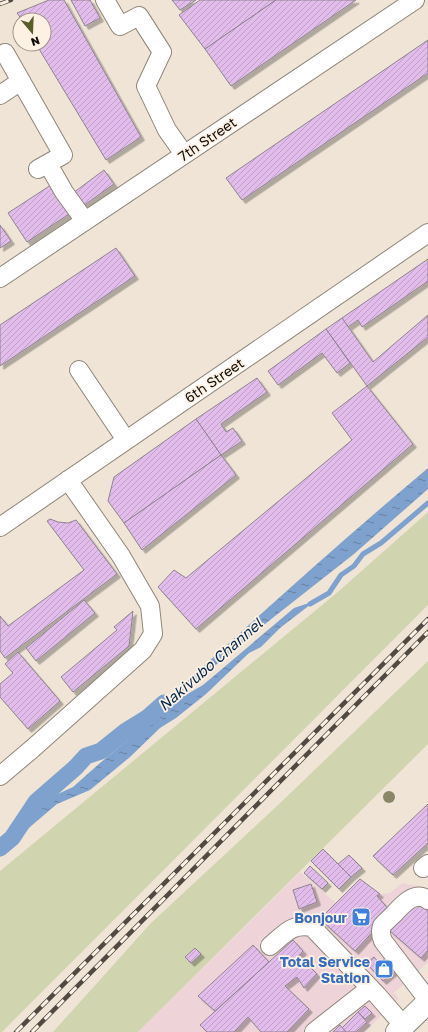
<svg xmlns="http://www.w3.org/2000/svg" width="428" height="1032" viewBox="0 0 428 1032" font-family="'Golos Text',sans-serif">
	<style>
		.commercial { fill: #eed4d9 }
		.green { fill: #d0d5af }
		.water { fill: url(#water-ripples) }
		.lines { fill: none; stroke-linecap: round; stroke-linejoin: round }
		.stream { stroke: #7fa1cd; stroke-width: 5 }
		.canal { stroke: #7fa1cd; stroke-width: 17 }
		.building { fill: url(#building-hatch); stroke: #8e8490; filter: url(#shadow) }
		.minor-casing { stroke: #8f8679; stroke-width: 20 }
		.major-casing { stroke: #8f8679; stroke-width: 24 }
		.minor { stroke: #fff; stroke-width: 18 }
		.major { stroke: #fff; stroke-width: 22 }
		.rail-casing { stroke: #504a43; stroke-width: 4.5 }
		.rail { stroke: #fcf1e3; stroke-width: 3; stroke-dasharray: 9; stroke-linecap: butt }
		.tree { fill: #8a8769 }
		.labels { text-anchor: middle; dominant-baseline: central; stroke-width: 3.5; stroke-linejoin: round; paint-order: stroke }
		.street-label { font-size: 14px; fill: #100c08; stroke: #fcf1e3 }
		.shop-label { font-size: 14px; font-weight: bold; fill: #366cbe; stroke: #fcf1e3; text-anchor: end }
		.water-label { font-size: 15px; font-style: italic; fill: #042951; stroke: #fcf1e3 }
	</style>
	<defs>
		<pattern id="water-ripples" width="26" height="14" patternUnits="userSpaceOnUse"><rect width="26" height="14" fill="#7fa1cd"/><path d="M2 4q2-2 4 0t4 0M15 11q2-2 4 0t4 0" fill="none" stroke="#6782a4"/></pattern>
		<pattern id="building-hatch" width="6" height="6" patternUnits="userSpaceOnUse"><rect width="6" height="6" fill="#e2bcea"/><path d="M-1 1l2-2M0 6l6-6M5 7l2-2" fill="none" stroke="#c1a0c7"/></pattern>
		<filter id="shadow"><feDropShadow dx="3.5" dy="3.5" stdDeviation="0" flood-color="#0004"/></filter>
	</defs>
	<rect width="100%" height="100%" fill="#efe4d6"/>
	<!-- commercial -->
	<polygon class="commercial" points="300,872 336,903 360,879 380,894 390,893 402,883 428,888 428,962 394,993 399,998 365,1032 138,1032"/>
	<!-- green -->
	<g class="green">
		<polygon points="428,512 428,605 2,1032 0,1032 0,871 339,591"/>
		<polygon points="428,661 428,744 138,1032 53,1032 151,923 277,806"/>
	</g>
	<!-- water -->
	<path class="water" d="M428,468V489L354,554L270,620L217,664L151,715L203,685L294,608L315,601L280,628L261,647L249,653L206,694L176,718L160,728L130,757L90,790L57,804L24,832L0,857V840L9,833L24,813L49,798L73,787L100,763L144,727L147,718C239,633 332,549 428,468Z"/>
	<g class="lines">
		<!-- stream -->
		<polyline class="stream" points="310,604 329,593 341,575 354,566 363,554 381,543 428,503"/>
		<!-- canal -->
		<polyline class="canal" points="0,848 12,838 36,802 76,767 86,756 101,751 126,731 147,718 164,703"/>
	</g>
	<!-- building -->
	<g class="building">
		<polygon points="49,0 64,0 141,137 106,160 36,44 44,44 44,20 22,20 17,13"/>
		<polygon points="71,0 90,0 100,18 85,26"/>
		<polygon points="172,0 196,0 180,10"/>
		<polygon points="200,0 276,0 205,49 179,15"/>
		<polygon points="276,0 356,0 231,86 205,49"/>
		<polygon points="428,40 428,73 242,200 226,178"/>
		<polygon points="104,170 114,184 83,206 73,193"/>
		<polygon points="51,185 69,214 27,242 8,213"/>
		<polygon points="0,225 11,241 0,248"/>
		<polygon points="116,248 135,276 0,366 0,325"/>
		<polygon points="428,259 428,281 362,327 358,320 348,327 342,318"/>
		<polygon points="428,315 428,337 367,386 326,329 342,318 373,362"/>
		<polygon points="326,329 350,363 337,373 322,353 278,385 268,371"/>
		<polygon points="257,378 267,392 221,424 226,432 233,428 242,441 221,455 196,419"/>
		<polygon points="367,386 413,444 196,629 158,587 174,570 186,578 352,440 332,413"/>
		<polygon points="196,419 221,455 124,523 108,501 114,477"/>
		<polygon points="221,455 236,475 142,550 124,523"/>
		<polygon points="50,519 58,522 68,523 76,520 117,574 5,658 0,651 0,616 8,626 84,570 47,521"/>
		<polygon points="84,600 95,613 36,661 26,648"/>
		<polygon points="133,611 129,646 73,692 61,677 117,630 114,627"/>
		<polygon points="18,652 60,701 28,729 0,697 0,684 13,673 5,664"/>
		<polygon points="428,804 428,843 393,875 373,856"/>
		<polygon points="323,849 351,877 339,889 311,861"/>
		<polygon points="349,855 362,868 351,877 338,864"/>
		<polygon points="310,866 328,883 322,889 304,873"/>
		<polygon points="360,879 380,894 377,896 391,912 355,951 320,919"/>
		<polygon points="311,884 317,902 299,909 293,890"/>
		<polygon points="416,901 428,911 428,950 421,958 390,931"/>
		<polygon points="293,940 303,951 299,956 317,974 304,988 297,977 285,986 309,1009 287,1032 261,1032 248,1017 234,1032 207,1032 200,1025"/>
		<polygon points="253,945 269,962 215,1011 198,996"/>
		<polygon points="195,948 201,954 191,963 185,957"/>
		<polygon points="374,957 379,963 384,959 396,970 383,981 366,963"/>
		<polygon points="365,1006 372,1013 365,1019 358,1012"/>
		<polygon points="358,1012 367,1022 356,1032 346,1032 342,1028"/>
		<polygon points="340,1025 346,1032 333,1032"/>
	</g>
	<g class="lines">
		<!-- minor casing -->
		<g class="minor-casing">
			<g id="minor">
				<polyline points="105,0 120,26 139,16 162,52 146,86 167,130 184,154"/>
				<polyline points="5,53 63,155 38,169"/>
				<polyline points="0,95 21,81"/>
				<polyline points="48,164 64,192 85,221"/>
				<polyline points="0,278 415,0"/>
				<polyline points="79,370 126,440"/>
				<polyline points="0,527 428,233"/>
				<polyline points="0,776 32,749 143,650 153,634 150,606 121,556 68,480"/>
				<polyline points="423,868 428,864"/>
				<path d="M428,900C415,890 402,905 394,914C390,918 385,922 382,926C380,931 381,936 383,941L428,1000"/>
				<path d="M270,946C285,934 291,923 312,927L377,995L404,1026"/>
				<polyline points="314,1032 370,988"/>
			</g>
		</g>
		<!-- major casing -->
		<g class="major-casing">
			<polyline id="major" points="397,1032 428,1002"/>
		</g>
		<!-- minor -->
		<use href="#minor" class="minor"/>
		<!-- major -->
		<use href="#major" class="major"/>
		<!-- rail casing -->
		<g class="rail-casing">
			<g id="rail">
				<polyline points="0,4 11,0"/>
				<polyline points="16,1032 428,619"/>
				<polyline points="32,1032 428,632"/>
			</g>
		</g>
		<!-- rail -->
		<use href="#rail" class="rail"/>
	</g>
	<!-- trees -->
	<circle class="tree" cx="389" cy="797" r="6"/>
	<!-- icons -->
	<defs>
		<g id="supermarket-square" transform="scale(1)"><rect x="-9" y="-9" width="18" height="18" rx="4" fill="#3f7fe0" stroke="#fcf1e3"/><path d="M-6-5.5h2.5l.6 2H6L4.5 2H-2.5L-4.4-4H-6ZM-1.5 3.2a1.3 1.3 0 1 0 .1 0ZM3 3.2a1.3 1.3 0 1 0 .1 0Z" fill="#fff"/></g>
		<g id="shop-square" transform="scale(1)"><rect x="-9" y="-9" width="18" height="18" rx="4" fill="#3f7fe0" stroke="#fcf1e3"/><path d="M-5-2.5h2.3a2.7 3.5 0 0 1 5.4 0H5L5.5 6h-11ZM-1.5-2.5h3a1.5 2.3 0 0 0-3 0Z" fill="#fff"/></g>
	</defs>
	<g fill-rule="evenodd">
		<use href="#supermarket-square" x="361" y="917"/>
		<use href="#shop-square" x="384" y="969"/>
	</g>
	<g class="labels">
		<!-- street labels -->
		<g class="street-label">
			<text transform="translate(207 139) rotate(-34)">7th Street</text>
			<text transform="translate(214 380) rotate(-34)">6th Street</text>
		</g>
		<!-- shop labels -->
		<g class="shop-label">
			<text x="347" y="917">Bonjour</text>
			<text x="370" y="961">Total Service<tspan x="370" dy="16">Station</tspan></text>
		</g>
		<!-- water labels -->
		<g class="water-label">
			<text transform="translate(210 664) rotate(-41)">Nakivubo Channel</text>
		</g>
	</g>
	<!-- north arrow -->
	<g transform="translate(32 32) rotate(161)"><circle r="19" fill="#fcf1e3" stroke="#9e958b"/>
	<path d="M0-3L7 15L0 10L-7 15Z" fill="#595d2a"/>
	<text y="-6" font-size="11" font-weight="bold" text-anchor="middle" fill="#100c08">N</text>
	</g>
</svg>
